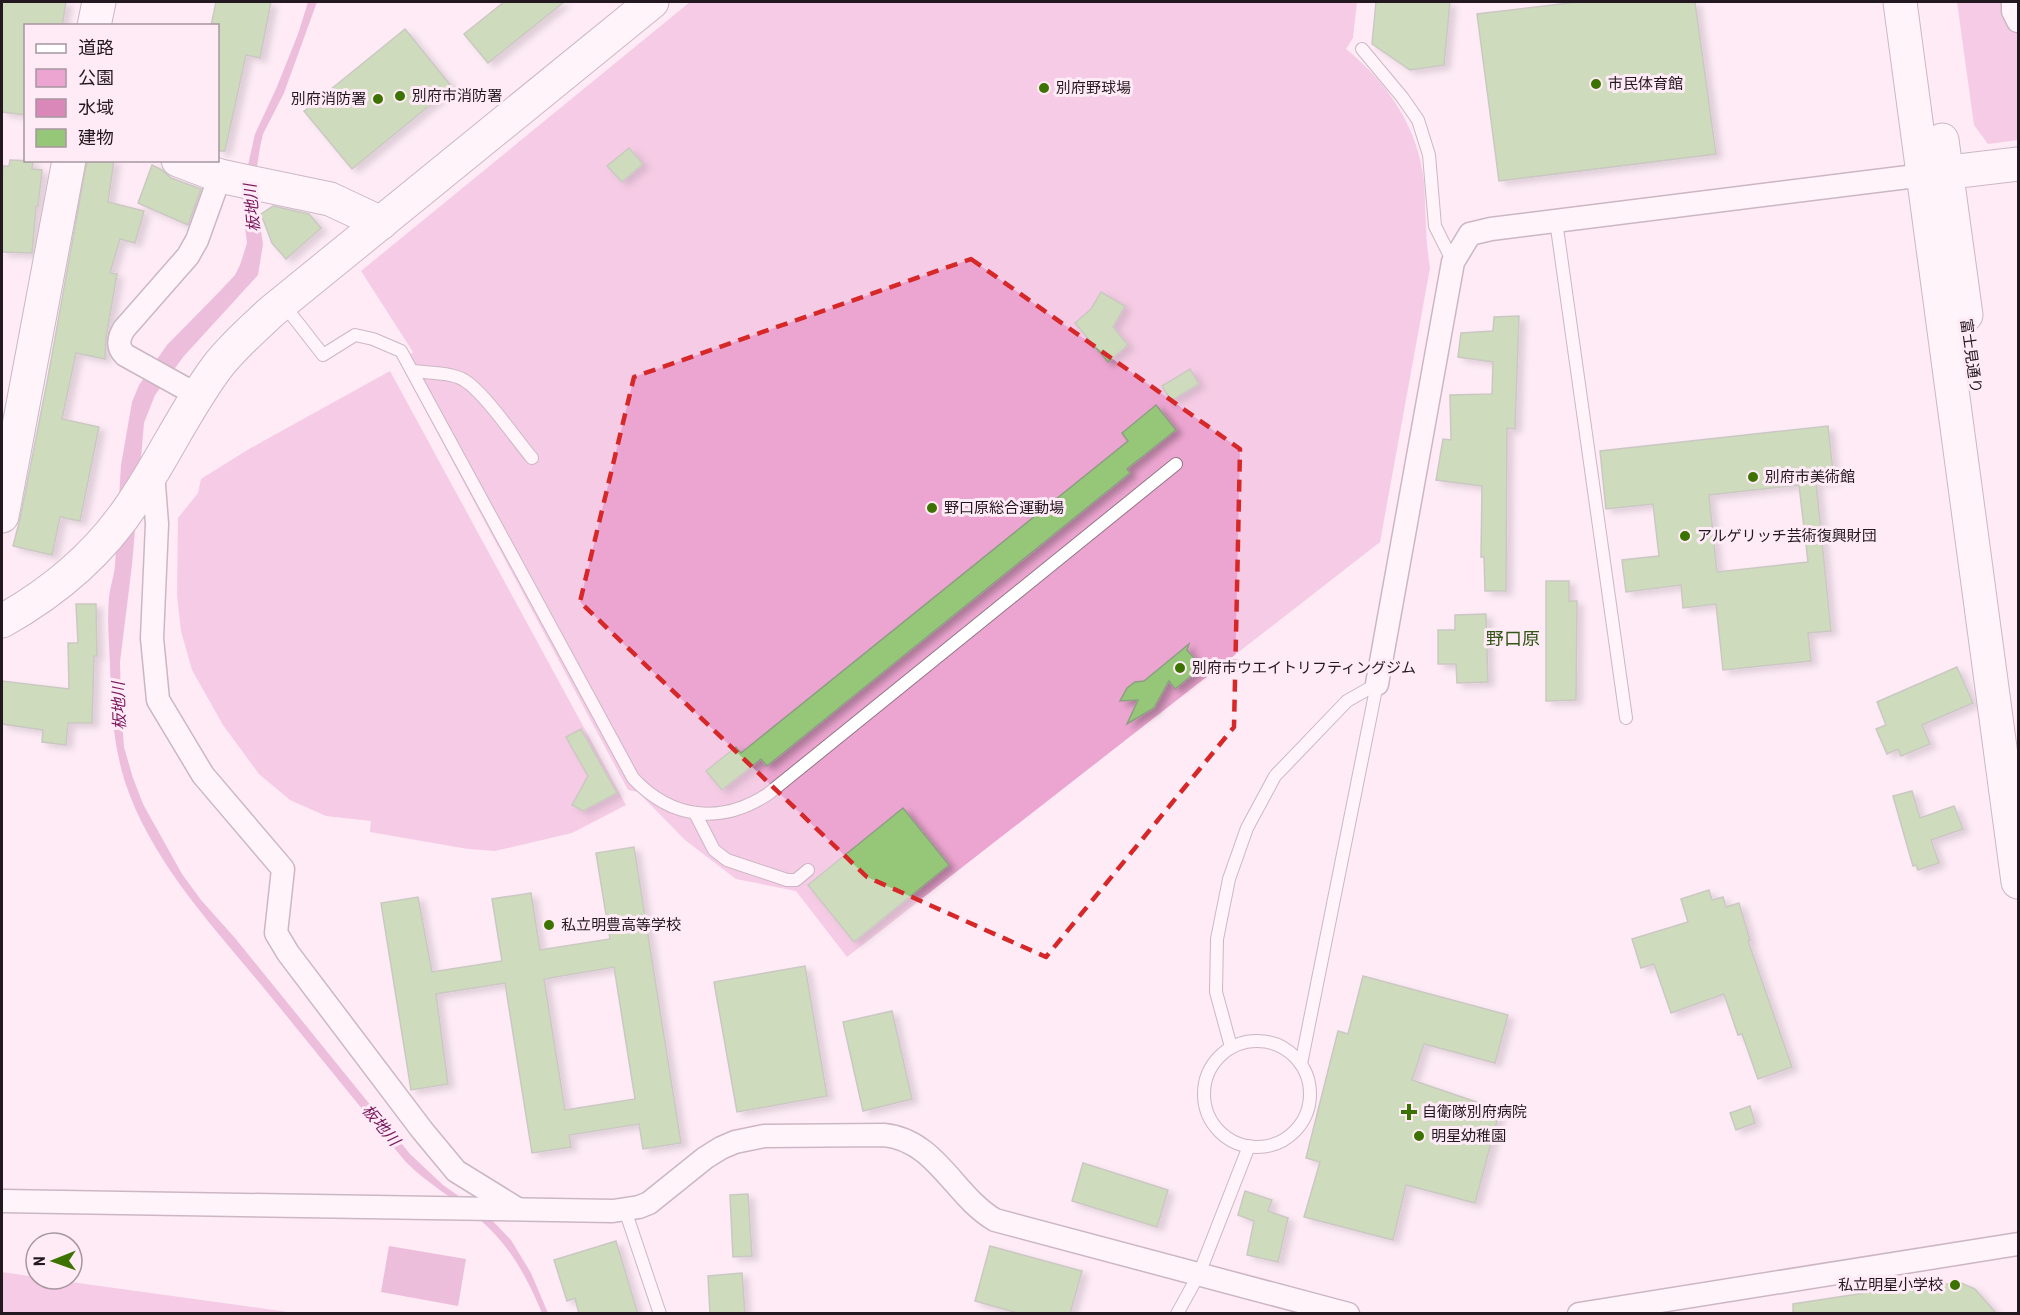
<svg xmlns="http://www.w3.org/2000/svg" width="2020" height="1315" viewBox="0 0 2020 1315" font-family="'Roboto Condensed','Noto Sans JP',sans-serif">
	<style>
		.green { fill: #eca5d0 }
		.water { fill: #da87ba }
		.building { fill: #96c778; stroke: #8e9e85; stroke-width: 1.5; fill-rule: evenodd; filter: url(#shadow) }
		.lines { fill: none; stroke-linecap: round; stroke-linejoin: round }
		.lane-casing { stroke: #927786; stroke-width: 14 }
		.street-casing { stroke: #927786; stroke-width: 25 }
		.secondary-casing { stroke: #927786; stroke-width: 35 }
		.lane { stroke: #fff; stroke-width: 12 }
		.street { stroke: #fff; stroke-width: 22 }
		.secondary { stroke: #fff; stroke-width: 33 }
		.marked { fill: none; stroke: #d62828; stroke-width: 4.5; stroke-dasharray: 12 8; stroke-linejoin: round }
		.poi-dot { fill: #3c7300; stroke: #feebf6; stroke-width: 2 }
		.labels { text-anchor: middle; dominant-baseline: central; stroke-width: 6; stroke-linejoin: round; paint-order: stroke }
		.poi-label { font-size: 15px; fill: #23181f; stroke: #feebf6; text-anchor: start }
		.street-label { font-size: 15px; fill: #23181f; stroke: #feebf6 }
		.water-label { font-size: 16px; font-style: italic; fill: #78165b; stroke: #feebf6 }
		.quarter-label { font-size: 18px; fill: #325617; stroke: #feebf6 }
	</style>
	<defs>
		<filter id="shadow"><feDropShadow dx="6" dy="4" stdDeviation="3" flood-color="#0004"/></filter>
	</defs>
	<rect width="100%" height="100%" fill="#feebf6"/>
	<!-- green -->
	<g class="green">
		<path d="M690,2H1357L1353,38L1346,49C1387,82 1418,127 1424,181C1426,210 1425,239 1430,268L1380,542L847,957L796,891L736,879L685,840L638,792L628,790L400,363L413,352L361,271Z"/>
		<polygon points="1957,2 2018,2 2018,140 1988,144 1974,125"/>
		<polygon points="390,371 626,805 572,833 495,851 468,849 370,832 371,821 326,816 290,800 259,774 223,725 192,670 181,631 177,596 178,518 198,493 201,479 249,449"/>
		<polygon points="2,1272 36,1277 36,1279 49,1279 295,1313 2,1313"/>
	</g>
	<!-- water -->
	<g class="water">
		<path d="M308,2H317L284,93L263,134L260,147L254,187L263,244L258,275L184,356L155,395L144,423L132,565L120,662L121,705L124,747L133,778L143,804L182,874L201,900L235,938L410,1154L443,1185L489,1217L511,1240L531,1273L548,1313H542C527,1277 509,1244 478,1218C454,1198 427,1184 405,1161C358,1105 313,1048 267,992C214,927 152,863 125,782C113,744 111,705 110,665C109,642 107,620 109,597C110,587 114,576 115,566L121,465L132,402L139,385L167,345L221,290L235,275L240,265L247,243L240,186L246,174L255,134L276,89L298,34Z"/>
		<polygon points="389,1246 466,1259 458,1306 381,1292"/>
	</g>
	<!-- building -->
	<g class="building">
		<polygon points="2,2 66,2 62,26 26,26 26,115 2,112"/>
		<polygon points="216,2 271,2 260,58 246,55 225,151 218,151 218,26 211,26"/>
		<polygon points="504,2 564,2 488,63 464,34"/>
		<polygon points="1376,2 1450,2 1444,65 1410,70 1372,44"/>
		<polygon points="1578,2 1695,2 1716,154 1499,181 1477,14"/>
		<polygon points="405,29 452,87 352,169 304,111"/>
		<polygon points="629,148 643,164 622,182 607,166"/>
		<polygon points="10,160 33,161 32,169 42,170 38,206 36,206 32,253 2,252 2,181 3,166 9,166"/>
		<polygon points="87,160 114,160 108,202 144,211 135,243 120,239 110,273 117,274 106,338 105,359 76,353 62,419 99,427 80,521 60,517 52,555 13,546 20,519 48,377"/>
		<polygon points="152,165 162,170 171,178 201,189 188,225 138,203"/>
		<polygon points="273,206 309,214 321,228 286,259 272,243 261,214"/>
		<polygon points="1101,292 1125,306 1113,327 1128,345 1108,362 1075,323 1091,309"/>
		<polygon points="1519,316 1515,429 1507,428 1506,591 1485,591 1484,557 1481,557 1482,486 1436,480 1443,439 1451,440 1450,395 1492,394 1493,362 1458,357 1461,333 1493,331 1494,317"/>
		<polygon points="1190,369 1199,384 1171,401 1162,386"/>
		<polygon points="1156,405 1176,430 1127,469 1130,473 767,766 761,759 722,790 706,771 736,747 741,753 1128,441 1122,433"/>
		<path d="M1828,426L1834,480L1816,482L1831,631L1808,633L1811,661L1723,670L1716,604L1683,608L1681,585L1626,592L1622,560L1659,556L1653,504L1606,509L1600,451ZM1799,485L1808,562L1717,572L1709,495Z"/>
		<polygon points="1546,581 1569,581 1569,601 1577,601 1576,700 1546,701"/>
		<polygon points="76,604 96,604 97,656 94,656 92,723 68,723 66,745 42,742 43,730 2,724 2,681 69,689 68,643 78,643"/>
		<polygon points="1486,614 1488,682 1457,683 1456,664 1438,664 1438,630 1455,630 1455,615"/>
		<polygon points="1189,644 1187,650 1202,667 1175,689 1169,681 1154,708 1127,724 1138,700 1120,701 1127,688 1135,682 1144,681"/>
		<polygon points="1957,667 1973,703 1922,725 1930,744 1901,756 1898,749 1887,754 1876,729 1886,725 1877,702"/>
		<polygon points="581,729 617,793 583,811 572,805 588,776 566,737"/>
		<polygon points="1912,791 1920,818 1954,806 1963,829 1931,840 1939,863 1918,870 1916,865 1913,866 1893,796"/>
		<polygon points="903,808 949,865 854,942 808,885"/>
		<path d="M634,847L681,1143L643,1149L639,1124L569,1135L571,1147L532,1153L505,983L436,994L448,1084L411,1090L381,903L418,897L432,972L502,961L492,899L531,893L540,950L610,939L596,853ZM614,967L635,1099L565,1110L544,979Z"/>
		<polygon points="1709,890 1712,900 1723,897 1726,907 1739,903 1750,940 1748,941 1792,1067 1758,1079 1742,1034 1738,1035 1724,994 1671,1013 1654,964 1641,968 1632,939 1688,922 1681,899"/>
		<polygon points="805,966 827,1096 737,1112 714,982"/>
		<polygon points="1363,976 1508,1015 1495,1063 1424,1044 1412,1080 1500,1110 1475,1203 1406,1185 1393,1240 1304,1217 1320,1162 1306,1158 1338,1031 1348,1034"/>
		<polygon points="892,1011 912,1099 863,1111 843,1022"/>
		<polygon points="1750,1106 1755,1123 1736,1130 1730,1113"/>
		<polygon points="1083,1163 1168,1190 1157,1227 1072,1201"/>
		<polygon points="1245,1191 1272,1200 1268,1211 1288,1218 1278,1262 1247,1255 1254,1221 1238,1215"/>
		<polygon points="748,1194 752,1256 733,1257 730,1195"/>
		<polygon points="616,1241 638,1314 579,1314 575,1298 567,1301 554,1260"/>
		<polygon points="990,1246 1082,1271 1070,1314 1021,1314 975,1301"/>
		<polygon points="742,1273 745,1314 710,1314 708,1276"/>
		<polygon points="1961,1283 1975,1289 1997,1314 1793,1314 1793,1304 1897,1288"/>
	</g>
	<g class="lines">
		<!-- lane casing -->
		<g class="lane-casing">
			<g id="lane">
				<polyline points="1362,49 1402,97 1418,120 1429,155 1435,226 1453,262"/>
				<polyline points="1556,221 1626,718"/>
				<path d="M284,305L323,355L355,335L373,339L401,351L633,778C671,819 721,825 768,794L1176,464"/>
				<path d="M413,371C429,373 449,372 464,380C484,392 515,438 532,458"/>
				<polyline points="695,813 714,850 727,860 787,880 796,880 808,870"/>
				<circle cx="1257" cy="1094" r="53"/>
				<polyline points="1231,1047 1216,992 1217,939 1229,879 1247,828 1275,776 1347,701 1377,684"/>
				<polyline points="1301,1064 1377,684"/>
				<polyline points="625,1210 660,1314"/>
				<polyline points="1177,1314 1199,1274 1249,1146"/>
			</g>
		</g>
		<!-- street casing -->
		<g class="street-casing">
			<g id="street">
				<polyline points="2013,2 2013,11 2018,21"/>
				<path d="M197,395L125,355C117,347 118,339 124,329L188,256L197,240L220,176"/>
				<polyline points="153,472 157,524 152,638 158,700 203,775 283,869 276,933 288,953 422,1130 456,1171 516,1208"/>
				<polyline points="1377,684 1453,262 1470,234 1491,229 1924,175"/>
				<path d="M2,1201L613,1211L639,1207L649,1203L705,1158L721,1148L735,1142L764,1136L884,1135C936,1140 954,1196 995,1220L1348,1314"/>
				<polyline points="1579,1314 2018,1244"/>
			</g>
		</g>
		<!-- secondary casing -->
		<g class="secondary-casing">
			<g id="secondary">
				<polyline points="1900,2 2018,882"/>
				<polyline points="94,26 99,2"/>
				<polyline points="1942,140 1966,315"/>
				<polyline points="178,160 220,176 330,199 381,223"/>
				<polyline points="1925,175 2018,164"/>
				<polyline points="2,516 69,160"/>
				<path d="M2,621C54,592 100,553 133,503C163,459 185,410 217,367C232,347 252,330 271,312L652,2"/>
			</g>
		</g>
		<!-- lane -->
		<use href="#lane" class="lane"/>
		<!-- street -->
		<use href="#street" class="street"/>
		<!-- secondary -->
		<use href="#secondary" class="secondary"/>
	</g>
	<!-- marked area -->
	<path d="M0 0H2020V1315H0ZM971,259L1240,449L1234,727L1046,957L867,877L580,602L634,377Z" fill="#feebf6" fill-opacity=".55" fill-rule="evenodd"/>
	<path class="marked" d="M971,259L1240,449L1234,727L1046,957L867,877L580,602L634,377Z"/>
	<!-- markers -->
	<g class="poi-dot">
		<circle cx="1596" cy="84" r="6"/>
		<circle cx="1044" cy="88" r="6"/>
		<circle cx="400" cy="96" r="6"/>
		<circle cx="378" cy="99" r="6"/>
		<circle cx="1753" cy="477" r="6"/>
		<circle cx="932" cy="508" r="6"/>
		<circle cx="1685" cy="536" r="6"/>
		<circle cx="1180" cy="668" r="6"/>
		<circle cx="549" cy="925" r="6"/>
		<path d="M1406 1103h6v6h6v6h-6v6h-6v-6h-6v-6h6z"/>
		<circle cx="1419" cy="1136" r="6"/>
		<circle cx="1955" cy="1285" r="6"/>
	</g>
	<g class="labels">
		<!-- poi labels -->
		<g class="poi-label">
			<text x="1608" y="84">市民体育館</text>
			<text x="1056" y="88">別府野球場</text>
			<text x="412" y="96">別府市消防署</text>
			<text x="366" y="99" text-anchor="end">別府消防署</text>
			<text x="1765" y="477">別府市美術館</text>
			<text x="944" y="508">野口原総合運動場</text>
			<text x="1697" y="536">アルゲリッチ芸術復興財団</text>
			<text x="1192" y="668">別府市ウエイトリフティングジム</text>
			<text x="561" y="925">私立明豊高等学校</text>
			<text x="1422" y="1112">自衛隊別府病院</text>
			<text x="1431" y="1136">明星幼稚園</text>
			<text x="1943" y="1285" text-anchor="end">私立明星小学校</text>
		</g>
		<!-- street labels -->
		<g class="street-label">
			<text transform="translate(1971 356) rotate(82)">富士見通り</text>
		</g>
		<!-- water labels -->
		<g class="water-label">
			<text transform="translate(252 208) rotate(-95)">板地川</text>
			<text transform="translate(119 706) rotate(-92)">板地川</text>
			<text transform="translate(381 1125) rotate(50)">板地川</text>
		</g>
		<!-- quarter labels -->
		<g class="quarter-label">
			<text x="1513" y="638">野口原</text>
		</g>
	</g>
	<!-- border -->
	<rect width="2020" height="1315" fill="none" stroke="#23181f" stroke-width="6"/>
	<!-- legend -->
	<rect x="24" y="24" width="195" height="138" fill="#feebf6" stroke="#a697a0" stroke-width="1.5"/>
	<rect x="36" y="44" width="30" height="9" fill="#ffffff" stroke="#a697a0" stroke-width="1.5"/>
	<text x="78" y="54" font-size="18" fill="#23181f">道路</text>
	<rect x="36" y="69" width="30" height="18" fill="#eca5d0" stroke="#a697a0" stroke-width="1.5"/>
	<text x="78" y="84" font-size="18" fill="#23181f">公園</text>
	<rect x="36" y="99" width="30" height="18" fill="#da87ba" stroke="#a697a0" stroke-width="1.5"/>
	<text x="78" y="114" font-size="18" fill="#23181f">水域</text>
	<rect x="36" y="129" width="30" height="18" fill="#96c778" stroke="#a697a0" stroke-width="1.5"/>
	<text x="78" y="144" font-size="18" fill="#23181f">建物</text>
	<!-- north arrow -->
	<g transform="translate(54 1261) rotate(269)"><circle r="28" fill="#feebf6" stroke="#a697a0" stroke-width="1.5"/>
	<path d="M0-4.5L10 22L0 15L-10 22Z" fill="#3c7300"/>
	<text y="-9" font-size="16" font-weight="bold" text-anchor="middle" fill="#23181f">N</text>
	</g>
</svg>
